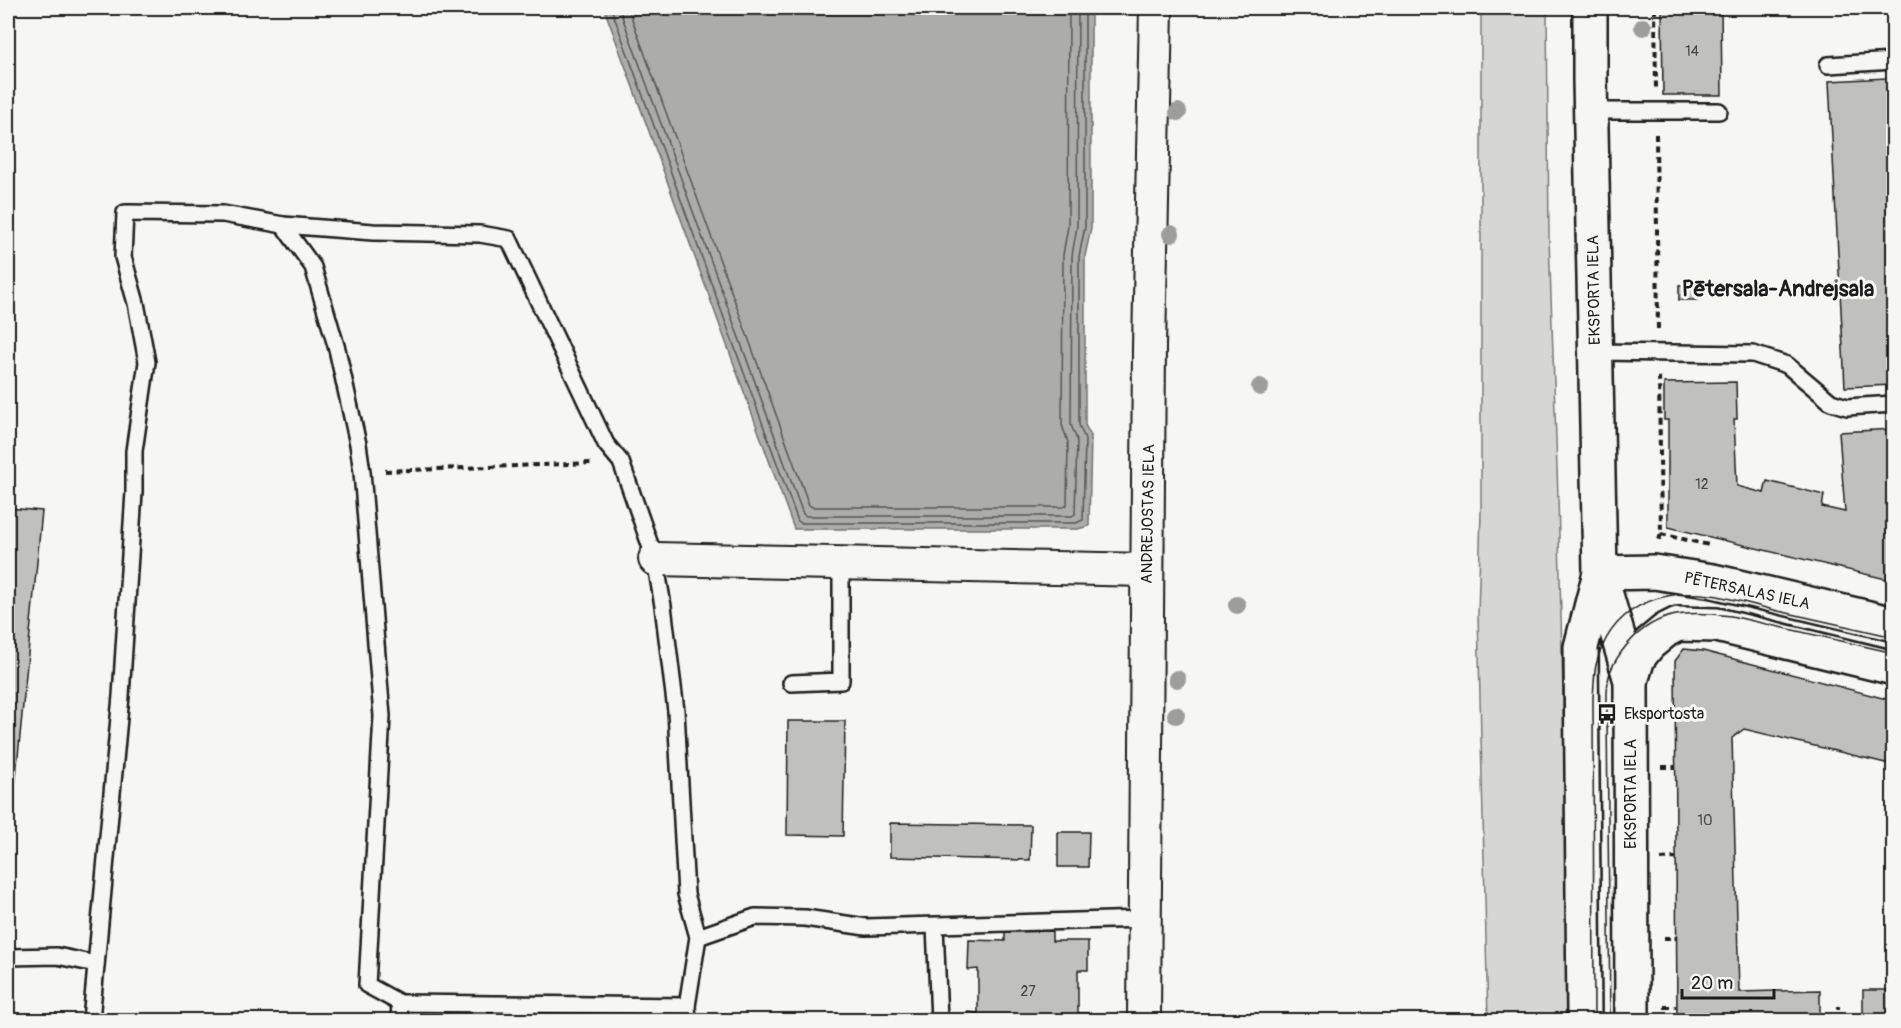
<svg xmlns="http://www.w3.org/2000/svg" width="1901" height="1028" viewBox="0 0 1901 1028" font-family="Pangolin,sans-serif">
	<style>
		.green { fill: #d6d6d2; stroke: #797977; stroke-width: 1.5 }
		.water { fill: #acaca9; stroke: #727271; stroke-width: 1.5 }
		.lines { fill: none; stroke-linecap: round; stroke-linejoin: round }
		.shore { stroke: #565654; stroke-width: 1.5 }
		.building { fill: #c0c0bd; stroke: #1c1c1c; stroke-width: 1.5 }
		.service-casing { stroke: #1c1c1c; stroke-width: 20 }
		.minor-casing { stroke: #1c1c1c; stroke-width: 36 }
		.tertiary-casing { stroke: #1c1c1c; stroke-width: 38 }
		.path { stroke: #1c1c1c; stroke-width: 4; stroke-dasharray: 6 4.5; stroke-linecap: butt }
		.service { stroke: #f6f6f2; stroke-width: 15 }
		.minor { stroke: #f6f6f2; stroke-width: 32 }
		.tertiary { stroke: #f6f6f2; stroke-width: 33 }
		.tram { stroke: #1c1c1c; stroke-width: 1.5 }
		.tree { fill: #9d9d9b }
		.labels { text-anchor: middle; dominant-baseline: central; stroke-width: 6; stroke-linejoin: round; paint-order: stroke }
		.number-label { font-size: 14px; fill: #454544 }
		.street-label { font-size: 16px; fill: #1c1c1c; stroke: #f6f6f2 }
		.poi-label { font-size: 16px; fill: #1c1c1c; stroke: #f6f6f2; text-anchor: start }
		.district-label { font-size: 22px; font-weight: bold; fill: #1c1c1c; stroke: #f6f6f2 }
	</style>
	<rect width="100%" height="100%" fill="#f6f6f2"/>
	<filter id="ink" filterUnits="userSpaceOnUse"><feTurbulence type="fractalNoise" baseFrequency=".0167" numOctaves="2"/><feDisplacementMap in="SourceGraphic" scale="12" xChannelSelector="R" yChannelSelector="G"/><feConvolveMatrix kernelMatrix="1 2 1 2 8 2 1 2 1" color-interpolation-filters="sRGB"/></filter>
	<g filter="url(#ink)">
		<!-- green -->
		<polygon class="green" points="1481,8 1547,8 1549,239 1558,497 1568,895 1566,1020 1488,1020 1478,615 1481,512"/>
		<!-- water -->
		<polygon class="water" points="604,8 1091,8 1091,228 1085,256 1085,425 1091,436 1089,526 1078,529 794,529"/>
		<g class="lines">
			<!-- shore -->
			<g class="shore">
				<polyline points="611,8 798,521 801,523 1076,523 1083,520 1085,439 1079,425 1079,256 1085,227 1085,8"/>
				<polyline points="619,8 803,514 806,516 1072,516 1075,514 1077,440 1071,425 1072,256 1077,226 1078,8"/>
				<polyline points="628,8 809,505 812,507 1064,507 1067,505 1068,442 1062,425 1063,255 1068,226 1069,8"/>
			</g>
		</g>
		<!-- building -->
		<g class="building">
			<polygon points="1662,8 1721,8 1722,95 1663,95"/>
			<polygon points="1887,78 1894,205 1894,385 1845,387 1829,81"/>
			<polygon points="1697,284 1697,300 1679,300 1679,285"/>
			<polygon points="1736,382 1737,419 1734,419 1737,486 1764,493 1767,481 1824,495 1822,507 1845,512 1839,432 1894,429 1894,577 1890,580 1668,527 1668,420 1664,420 1664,383"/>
			<polygon points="8,508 42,511 8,858"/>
			<polygon points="1684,649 1703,651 1894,701 1894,765 1744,729 1732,738 1739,992 1820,990 1820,1020 1677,1020 1675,661"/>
			<polygon points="788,721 845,721 843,836 787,835"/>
			<polygon points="890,823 1031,825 1030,860 890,857"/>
			<polygon points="1058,832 1089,832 1088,867 1058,867"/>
			<polygon points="1005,931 1052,931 1052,941 1088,941 1088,970 1078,970 1078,1013 1088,1013 1088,1020 969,1020 968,1012 978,1013 978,969 968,970 969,940 1005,941"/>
			<rect x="1863" y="990" width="28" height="30"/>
		</g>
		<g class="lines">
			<!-- service casing -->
			<g class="service-casing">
				<g id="service">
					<polyline points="1828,65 1894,61"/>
					<polyline points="1590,111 1719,111"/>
					<polyline points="283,225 313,267 337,349 358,444 362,472 382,716 367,985 400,1003"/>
					<polyline points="1595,352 1753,354 1787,365 1831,402 1847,407 1894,404"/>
					<polyline points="791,683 841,681 841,563"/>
					<polyline points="935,926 939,1020"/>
					<polyline points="698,937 755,917 805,918 866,927 1144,919"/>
					<polyline points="8,957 57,956 96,964"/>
					<polyline points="91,1020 121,696 134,492 134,451 147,362 136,303 123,257 125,213 223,214 283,225 373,232 480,234 509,239 606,444 621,462 655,559 663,606 676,711 686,894 698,937 687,1006 688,1020"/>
					<polyline points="399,1020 400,1003 687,1006"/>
				</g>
			</g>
			<!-- minor casing -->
			<g class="minor-casing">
				<g id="minor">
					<polyline points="655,559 1147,570"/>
					<polyline points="1144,1020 1149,347 1156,8"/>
				</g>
			</g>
			<!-- tertiary casing -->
			<g class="tertiary-casing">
				<g id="tertiary">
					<polyline points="1600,573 1654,572 1713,581 1894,624"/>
					<polyline points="1600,574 1631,681 1632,1020"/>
					<polyline points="1631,681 1638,658 1649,644 1666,630 1678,624 1717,625 1894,668"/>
					<polyline points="1584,1020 1581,647 1600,573 1590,80 1590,8"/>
				</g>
			</g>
			<!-- path -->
			<g class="path">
				<polyline points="1655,8 1656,88"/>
				<polyline points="1887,8 1889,40"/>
				<polyline points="1892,83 1894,114"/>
				<polyline points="1656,134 1658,331"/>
				<polyline points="385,471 593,463"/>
				<polyline points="1661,534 1709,545"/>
				<polyline points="1659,540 1661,534 1659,374"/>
				<polyline points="1662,767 1675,767"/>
				<polyline points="1661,859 1676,858"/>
				<polyline points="1664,938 1676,938"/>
				<polyline points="1664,1007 1676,1007"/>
				<polyline points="1838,1020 1838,1006"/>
			</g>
			<!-- service -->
			<use href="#service" class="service"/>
			<!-- minor -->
			<use href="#minor" class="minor"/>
			<!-- tertiary -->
			<use href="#tertiary" class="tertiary"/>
			<!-- tram -->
			<g class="tram">
				<path d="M1594,1020L1593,697C1594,687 1594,675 1596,665C1610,609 1657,588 1711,595C1732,598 1753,605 1774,610C1814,619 1854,628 1894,637"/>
				<path d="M1610,1020L1607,714C1607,702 1606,687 1609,676C1611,667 1617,658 1622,651C1652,611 1685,610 1731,616L1894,653"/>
			</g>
		</g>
		<!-- trees -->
		<g class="tree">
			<circle cx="1643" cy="27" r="9"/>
			<circle cx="1178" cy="112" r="9"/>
			<circle cx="1171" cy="234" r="9"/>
			<circle cx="1260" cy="387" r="9"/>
			<circle cx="1237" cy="605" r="9"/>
			<circle cx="1177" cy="679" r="9"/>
			<circle cx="1176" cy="715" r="9"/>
		</g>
	</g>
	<!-- icons -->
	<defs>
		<g id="bus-bare" transform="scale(1.62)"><path d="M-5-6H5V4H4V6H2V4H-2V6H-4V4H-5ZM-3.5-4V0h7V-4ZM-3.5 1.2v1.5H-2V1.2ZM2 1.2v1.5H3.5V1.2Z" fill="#1c1c1c" stroke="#f6f6f2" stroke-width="2.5" paint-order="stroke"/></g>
	</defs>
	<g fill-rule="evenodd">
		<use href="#bus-bare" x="1607" y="714"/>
	</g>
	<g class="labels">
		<!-- number labels -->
		<g class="number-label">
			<text x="1692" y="51">14</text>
			<text x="1702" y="484">12</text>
			<text x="1705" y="820">10</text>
			<text x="1028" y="991">27</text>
		</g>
		<!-- street labels -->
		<g class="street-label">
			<text transform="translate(1594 290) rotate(-91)">EKSPORTA IELA</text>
			<text transform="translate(1148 514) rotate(-89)">ANDREJOSTAS IELA</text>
			<text transform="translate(1747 591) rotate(12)">PĒTERSALAS IELA</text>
			<text transform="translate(1631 794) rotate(-90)">EKSPORTA IELA</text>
		</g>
		<!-- poi labels -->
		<g class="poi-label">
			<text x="1624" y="714">Eksportosta</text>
		</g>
		<!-- district labels -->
		<g class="district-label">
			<text x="1778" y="289">Pētersala-Andrejsala</text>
		</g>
	</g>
	<!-- margin -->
	<rect width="1901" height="1028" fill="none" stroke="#f6f6f2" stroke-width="30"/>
	<rect x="15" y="15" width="1871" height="998" fill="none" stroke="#1c1c1c" stroke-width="2" filter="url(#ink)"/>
	<!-- scale -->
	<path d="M1682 989v9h92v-9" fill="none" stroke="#1c1c1c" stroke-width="3"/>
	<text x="1691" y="989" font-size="18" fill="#1c1c1c" stroke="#f6f6f2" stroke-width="4.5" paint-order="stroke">20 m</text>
</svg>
